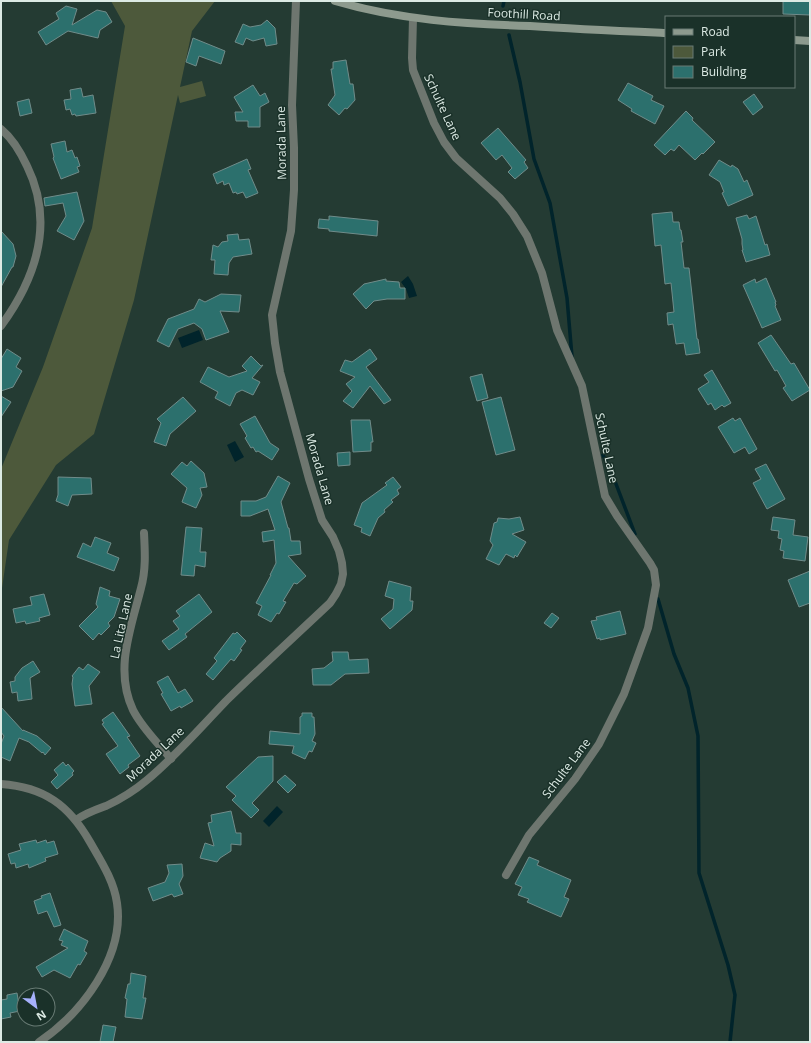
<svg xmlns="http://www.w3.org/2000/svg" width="811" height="1043" viewBox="0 0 811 1043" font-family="'Open Sans',sans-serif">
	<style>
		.green { fill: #4d593b }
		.water { fill: #01242b }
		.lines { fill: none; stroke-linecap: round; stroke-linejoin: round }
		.stream { stroke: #01242b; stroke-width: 3.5 }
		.building { fill: #2c706d; stroke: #708c8a }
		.minor { stroke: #6e766f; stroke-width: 8 }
		.secondary { stroke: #8d9a8e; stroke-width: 8 }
		.labels { text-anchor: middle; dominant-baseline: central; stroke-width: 3; stroke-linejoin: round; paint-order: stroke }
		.street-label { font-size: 12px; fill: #dceae4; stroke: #1a3129 }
	</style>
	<rect width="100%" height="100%" fill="#243b33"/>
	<!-- green -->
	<polygon class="green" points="111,1 215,1 192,31 180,87 202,81 206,96 180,103 178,95 134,300 94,434 56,465 9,540 1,595 1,469 43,367 92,228 125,26"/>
	<!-- water -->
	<g class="water">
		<polygon points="408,276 413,284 417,296 409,298 406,289 401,282"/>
		<polygon points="199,330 203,340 182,348 178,338"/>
		<polygon points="235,441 244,457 235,462 227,445"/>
		<polygon points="277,806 283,812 269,827 263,821"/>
	</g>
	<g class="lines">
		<!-- stream -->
		<g class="stream">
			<polyline points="503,6 504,1"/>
			<polyline points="509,35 520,82 534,159 550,203 567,298 572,357"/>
			<polyline points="603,455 613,476 635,534"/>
			<polyline points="658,599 674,654 688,688 698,736 699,873 728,965 735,995 730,1042"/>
		</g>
	</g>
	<!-- building -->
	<g class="building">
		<polygon points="783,1 810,1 810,15 783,14"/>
		<polygon points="66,6 77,9 72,25 97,10 106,12 112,22 100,30 98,38 68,31 46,45 38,32 59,19 56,13"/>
		<polygon points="267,20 275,28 277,44 266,46 264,38 253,41 246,38 243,45 235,42 243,24 250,27 261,25"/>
		<polygon points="193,38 225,51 221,64 199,56 196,66 186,62"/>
		<polygon points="346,60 350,84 353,84 355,100 347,109 345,108 339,115 328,105 335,95 331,69 333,69 333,62"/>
		<polygon points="628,83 653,96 651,100 664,106 655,124 631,111 632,109 618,100"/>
		<polygon points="253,85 260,96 265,93 269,102 260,107 260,127 248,127 248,121 236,121 235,112 243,112 234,97"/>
		<polygon points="81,88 83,97 93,95 96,113 76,116 75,114 72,115 70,109 66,110 64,100 71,99 70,90"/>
		<polygon points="754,94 763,107 753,115 743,102"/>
		<polygon points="29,99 32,113 20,116 17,102"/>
		<polygon points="686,111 693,118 692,120 715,142 703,154 702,153 695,160 679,145 674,151 671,149 665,155 654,145"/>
		<polygon points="498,128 526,160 524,162 528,168 515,179 508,172 512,168 502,155 496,160 481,143"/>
		<polygon points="65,141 67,152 72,150 75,158 77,157 80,166 77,167 79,172 61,179 53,158 54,157 51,144"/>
		<polygon points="247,159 251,169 248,170 258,193 246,198 243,192 237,194 236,192 233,193 229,183 224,185 223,181 217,184 213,174"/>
		<polygon points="719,160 731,167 732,165 738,169 744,182 747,180 753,195 728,206 722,193 724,192 720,182 709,175"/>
		<polygon points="77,192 84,221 74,240 57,231 66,216 63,203 45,206 44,198"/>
		<polygon points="672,212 673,222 679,222 680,230 681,230 683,242 681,242 684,268 689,268 697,339 698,339 700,353 686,355 684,343 676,344 673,324 668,325 667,313 674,312 671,283 665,284 661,245 655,246 652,214"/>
		<polygon points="747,215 749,219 756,216 765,245 767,244 770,255 746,262 742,250 743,250 742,244 742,239 736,218"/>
		<polygon points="329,216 378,221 377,236 329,231 329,229 318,228 319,219 329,220"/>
		<polygon points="1,231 13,244 16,256 13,267 12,267 1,287"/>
		<polygon points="238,234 239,240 249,239 252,254 233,257 229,263 228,275 214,274 215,260 211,260 213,245 218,247 222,242 228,241 227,235"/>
		<polygon points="766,278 776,302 775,302 776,305 775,306 781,320 762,328 743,285 755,279 756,283"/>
		<polygon points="386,279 386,281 399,282 400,288 405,288 405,299 387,299 374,301 366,309 353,294 364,284"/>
		<polygon points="221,294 241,295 239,312 220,311 229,332 206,340 202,329 194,323 178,329 169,347 157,341 168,319 194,309 199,299 205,302"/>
		<polygon points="771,335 791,364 794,363 810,390 792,401 783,388 786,386 777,370 775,371 758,343"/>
		<polygon points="7,349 21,358 16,367 22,371 13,387 1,391 1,359"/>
		<polygon points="370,349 377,359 366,367 391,400 384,404 370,386 353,408 343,401 352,391 346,384 355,377 340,371 345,360 352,362"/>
		<polygon points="251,356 261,366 263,365 252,378 260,382 253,395 242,390 236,393 230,406 215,398 218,392 200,382 208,367 229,377 247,371 242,366"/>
		<polygon points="712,370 731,403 724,407 722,405 715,410 711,403 708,405 698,389 709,382 704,375"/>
		<polygon points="482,374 488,398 477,401 470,377"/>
		<polygon points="1,396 11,402 1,417"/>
		<polygon points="183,397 196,411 170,434 166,446 154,442 161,423 157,419"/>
		<polygon points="501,397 515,450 496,455 482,402"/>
		<polygon points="255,416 270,443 279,449 272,460 258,451 256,452 253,447 251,448 245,438 247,436 240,424"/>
		<polygon points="733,418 735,421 740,418 757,449 749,454 745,447 734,453 718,427"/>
		<polygon points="351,420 370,420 373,442 371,442 371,451 353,452"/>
		<polygon points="350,452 350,465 338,466 337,453"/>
		<polygon points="191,461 204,473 207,487 200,488 202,495 196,508 182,502 187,488 171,474 182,462 187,466"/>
		<polygon points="766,464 785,499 767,509 753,483 761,479 755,469"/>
		<polygon points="278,476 290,483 281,502 288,528 289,528 291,541 300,541 301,554 288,556 306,576 297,584 294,583 283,601 286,602 279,614 277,613 271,622 258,615 262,606 256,603 271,575 270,575 276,563 274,540 263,542 262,532 275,530 268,509 250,516 241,516 241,501 256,501 266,497"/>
		<polygon points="58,477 91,478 92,494 72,495 68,506 56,501 58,495"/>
		<polygon points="393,477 401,487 397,490 399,494 391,500 393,502 384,510 385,512 378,518 370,536 361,532 362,528 354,525 362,503 387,485 385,483"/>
		<polygon points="520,517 524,530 512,534 526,542 517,557 515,555 514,558 506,554 499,565 486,559 493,545 490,541 494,523 497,522 498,518 509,519"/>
		<polygon points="773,517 795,520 793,535 808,537 805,561 783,558 784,551 780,550 782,539 778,538 779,531 771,530"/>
		<polygon points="186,527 202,528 200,552 206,552 205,567 195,565 194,576 181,575"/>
		<polygon points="95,537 111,543 107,553 119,558 114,571 77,557 83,543 91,547"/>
		<polygon points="810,571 810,603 799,607 788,580"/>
		<polygon points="389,581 411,587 410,601 413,601 412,610 390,629 381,619 393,609 394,599 385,596"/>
		<polygon points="100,587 110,591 109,596 120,599 114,617 108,623 110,626 101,635 99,633 93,640 79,626 98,607 96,604"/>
		<polygon points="44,594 50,615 39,618 40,621 26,624 25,621 16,623 13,609 32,605 30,597"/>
		<polygon points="199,594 212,612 185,634 187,637 169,650 162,641 179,629 173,621 180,616 176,611"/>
		<polygon points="620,611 626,634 600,640 600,638 597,639 591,621 597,620 596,617"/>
		<polygon points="552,613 559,618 551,628 544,623"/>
		<polygon points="237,632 246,641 240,649 242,650 234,661 231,659 213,680 206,674 217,661 214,658 233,633 235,634"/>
		<polygon points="332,652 348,652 349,660 368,659 369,673 345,674 331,685 313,685 312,669 324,668 333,661"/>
		<polygon points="33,661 40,672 30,678 32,699 18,701 17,692 12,693 10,682 15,681 15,677 22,668"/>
		<polygon points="88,664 100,672 89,686 92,704 75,706 72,684 73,677 72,676 79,667 83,670"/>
		<polygon points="168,676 178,693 185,689 193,701 181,708 180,706 171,711 161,694 163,693 157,682"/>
		<polygon points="1,707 23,731 23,730 37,736 51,748 45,755 43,752 42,753 29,742 19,738 10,761 1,757 1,744 4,736 1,732"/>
		<polygon points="113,712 130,736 127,737 140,756 128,765 129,767 120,774 106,754 118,746 102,724 104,723 102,720"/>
		<polygon points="302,713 312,713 312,717 314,717 315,734 312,741 316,743 312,752 309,751 305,759 292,753 294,746 269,744 270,731 300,734 300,717 302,716"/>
		<polygon points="273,756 273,781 252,803 259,810 251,818 232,800 236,796 226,787 258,757"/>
		<polygon points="63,762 66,766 68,764 74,771 72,773 73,775 57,789 51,782 58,775 54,770"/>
		<polygon points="285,775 296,785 288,793 277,782"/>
		<polygon points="231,811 236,833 241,833 241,845 231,844 231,851 220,858 217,862 200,858 205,843 214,846 208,823 212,822 211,815"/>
		<polygon points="36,840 37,843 46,840 47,843 54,841 58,854 45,858 46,861 29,868 28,864 16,868 15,863 11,864 8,854 21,850 19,844"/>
		<polygon points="529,857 539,861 537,865 571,880 564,897 569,899 561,917 527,902 529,899 518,895 522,887 515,884"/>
		<polygon points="182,864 183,876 179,884 183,894 174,897 172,894 153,901 148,888 165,882 169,873 167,865"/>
		<polygon points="50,893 61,925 54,927 47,911 38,914 34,901 42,898 41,896"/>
		<polygon points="64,929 88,941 84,951 87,953 80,965 78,964 70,978 54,970 42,977 36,967 68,948 61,945 63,941 59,940"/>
		<polygon points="131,973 146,976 143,998 146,998 142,1019 125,1017 127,999 125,998 128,984 130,984"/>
		<polygon points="17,993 20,1011 10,1013 11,1017 1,1019 1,1000 7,999 7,995"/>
		<polygon points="103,1025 116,1027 113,1042 100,1042"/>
	</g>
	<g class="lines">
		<!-- minor -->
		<g class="minor">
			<polyline points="413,18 412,58 413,70 434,123 444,142 456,158 500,198 513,214 527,236 542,273 557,330 582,386 605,496 617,516 650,563 654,570 656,585 648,628 624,694 599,744 575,779 529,835 506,875"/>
			<path d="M1,129C12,138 21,153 27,166C55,223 36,278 1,326"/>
			<path d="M144,533C145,552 146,570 141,588C131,628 114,670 133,710C142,728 158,743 171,759"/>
			<path d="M1,784C44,787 69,805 90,842C101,861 114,881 117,903C125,957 81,1014 39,1042"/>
			<path d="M76,820C86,813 95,810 106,806C121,799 134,791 147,780C175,757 200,728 226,701C260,668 295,636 330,603L336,594L341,584L343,574L342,563L339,551L333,537L322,520L309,479L280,372L275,343L272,315L291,231L294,190V148L292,105L296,1"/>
		</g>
		<!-- secondary -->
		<g class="secondary">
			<path d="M335,1C399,20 464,24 530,26C575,29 621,31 666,33"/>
			<polyline points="794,40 810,41"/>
		</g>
	</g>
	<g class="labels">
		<!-- street labels -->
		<g class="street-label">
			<text transform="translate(524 14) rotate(3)">Foothill Road</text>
			<text transform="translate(443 107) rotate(65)">Schulte Lane</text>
			<text transform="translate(281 143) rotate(-91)">Morada Lane</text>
			<text transform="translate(607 448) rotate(78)">Schulte Lane</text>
			<text transform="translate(320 469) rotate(74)">Morada Lane</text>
			<text transform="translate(121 626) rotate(-78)">La Lita Lane</text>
			<text transform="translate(155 754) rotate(-43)">Morada Lane</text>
			<text transform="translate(566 768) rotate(-53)">Schulte Lane</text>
		</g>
	</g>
	<!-- border -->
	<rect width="811" height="1043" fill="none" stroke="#dceae4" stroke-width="4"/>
	<!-- legend -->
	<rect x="665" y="16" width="130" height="72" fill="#1a3129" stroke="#687b74"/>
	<rect x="673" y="29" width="20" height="6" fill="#8d9a8e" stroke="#687b74"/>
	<text x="701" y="36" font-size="12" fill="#dceae4">Road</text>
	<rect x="673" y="46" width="20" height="12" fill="#4d593b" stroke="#687b74"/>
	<text x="701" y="56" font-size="12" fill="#dceae4">Park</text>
	<rect x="673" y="66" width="20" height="12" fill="#2c706d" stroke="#687b74"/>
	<text x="701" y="76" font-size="12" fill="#dceae4">Building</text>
	<!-- north arrow -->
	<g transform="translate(36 1007) rotate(148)"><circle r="19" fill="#1a3129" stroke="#687b74"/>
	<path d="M0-3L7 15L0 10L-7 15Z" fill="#a6b1fc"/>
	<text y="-6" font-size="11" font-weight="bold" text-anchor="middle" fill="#dceae4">N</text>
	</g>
</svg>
